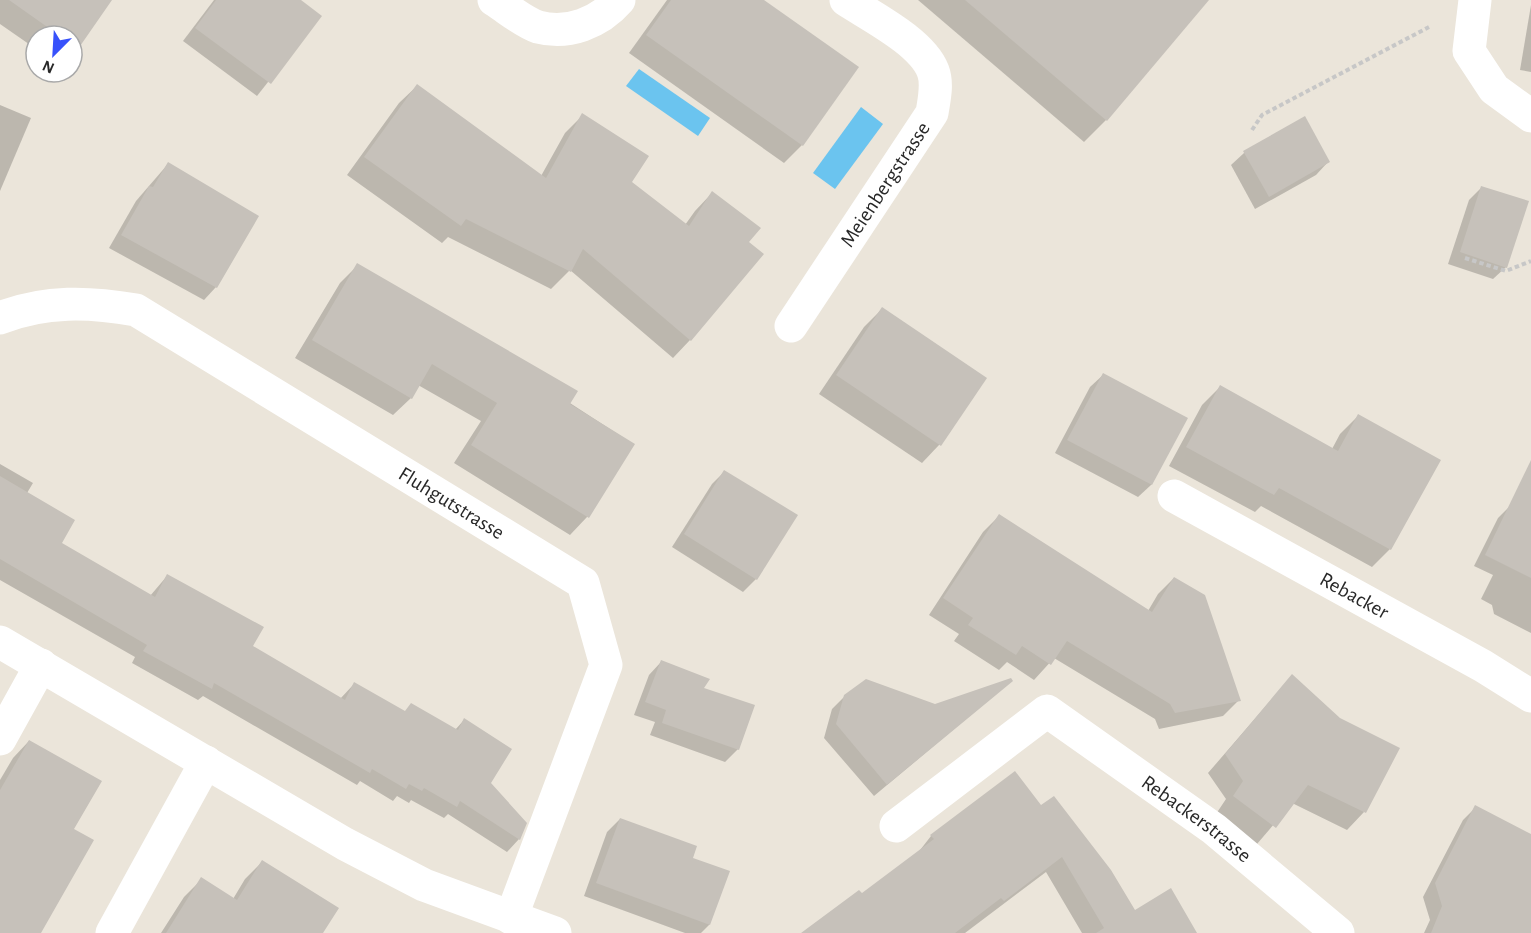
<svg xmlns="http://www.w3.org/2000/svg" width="1531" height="933" viewBox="0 0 1531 933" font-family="'Alegreya Sans',sans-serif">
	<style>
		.water { fill: #6bc4ef }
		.shadow { fill: #0003 }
		.building { fill: #c6c1ba }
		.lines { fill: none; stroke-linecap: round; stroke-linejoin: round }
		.path { stroke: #c7c7c7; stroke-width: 4; stroke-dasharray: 4.5 3; stroke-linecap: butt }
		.minor { stroke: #fff; stroke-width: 33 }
		.labels { text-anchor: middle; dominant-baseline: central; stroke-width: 6; stroke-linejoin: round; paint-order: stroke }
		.street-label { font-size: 21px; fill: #282828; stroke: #fff }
	</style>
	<rect width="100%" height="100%" fill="#ebe5da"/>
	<!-- water -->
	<g class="water">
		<polygon points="639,69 710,118 698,136 626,86"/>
		<polygon points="861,107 883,124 835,189 813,173"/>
	</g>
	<!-- shadow -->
	<g class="shadow">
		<polygon points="0,0 111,0 72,53 72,36 36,36 36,49 0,24"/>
		<polygon points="214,0 299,0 320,16 257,96 183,41"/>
		<polygon points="667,0 761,0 802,145 784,163 629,53"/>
		<polygon points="918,0 1207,0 1106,120 1084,142"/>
		<polygon points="1531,5 1531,72 1520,70"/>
		<polygon points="417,86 541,176 565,133 583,115 630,182 685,225 695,211 712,193 747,242 690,340 673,358 570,270 551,289 448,237 442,243 347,175 399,103"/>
		<polygon points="0,105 31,118 0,191"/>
		<polygon points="1304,118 1328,162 1316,175 1255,209 1231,165 1244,153"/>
		<polygon points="168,164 216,287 204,300 109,248 136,201"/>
		<polygon points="1482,187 1506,267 1493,279 1448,264 1469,200"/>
		<polygon points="358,265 633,444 587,517 570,535 454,463 481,421 418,385 411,398 393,415 295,358 340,283"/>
		<polygon points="882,309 985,378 939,445 922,463 819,394 864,327"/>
		<polygon points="1103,375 1186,419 1151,485 1138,497 1055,453 1090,387"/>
		<polygon points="1220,387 1332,449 1340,434 1358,416 1390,549 1372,567 1261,506 1255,512 1169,466 1202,405"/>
		<polygon points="0,464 33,483 27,493 60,543 150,596 167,576 251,647 340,699 354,684 404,712 455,730 464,720 489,783 525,823 519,839 507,852 448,814 444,818 411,800 409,803 397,796 393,801 360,781 357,785 203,696 198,700 132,663 135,657 0,580"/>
		<polygon points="724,472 796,516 756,579 743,592 672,547 712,484"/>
		<polygon points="1509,507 1531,517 1531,633 1494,614 1492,605 1481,599 1493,575 1474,566 1498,518"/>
		<polygon points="999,516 1148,611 1158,594 1174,578 1239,700 1223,716 1159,729 1155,719 1054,658 1034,680 1007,662 999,670 954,641 959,634 929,615 983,532"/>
		<polygon points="661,662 702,689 738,749 725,762 650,735 655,722 634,715 649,675"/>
		<polygon points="1292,676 1364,812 1347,830 1292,803 1257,844 1216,814 1226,799 1208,773"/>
		<polygon points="1011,681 874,796 824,738 832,709 845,696 935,706"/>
		<polygon points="29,741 72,830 38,933 0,933 0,780 13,758"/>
		<polygon points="1015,773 1041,807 1134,912 1196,933 1082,933 1046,872 965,933 804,933 862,895 917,854 931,836"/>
		<polygon points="1476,807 1531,835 1531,933 1424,933 1430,920 1423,897 1463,820"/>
		<polygon points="620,819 691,859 728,872 709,925 701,933 685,933 584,896 607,832"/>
		<polygon points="262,862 321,933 161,933 184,897 202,879 233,899 245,879"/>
	</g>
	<!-- building -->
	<g class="building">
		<polygon points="9,0 112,0 78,49 72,44 72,36 60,36"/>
		<polygon points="216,0 301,0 322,16 271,84 195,28"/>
		<polygon points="671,0 764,0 859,67 803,146 646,35"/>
		<polygon points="965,0 1209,0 1107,121"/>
		<polygon points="417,84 546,178 582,113 649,156 632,182 689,226 712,191 761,228 749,242 764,254 691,341 583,249 571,272 466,219 461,226 364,157"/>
		<polygon points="1305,116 1330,162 1269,197 1243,151"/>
		<polygon points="168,162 259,216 217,288 121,235 149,186 153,187"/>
		<polygon points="1481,186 1529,201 1507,268 1460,252"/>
		<polygon points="357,263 578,391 570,404 635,444 589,518 471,445 497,403 432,364 412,399 312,340"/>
		<polygon points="882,307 987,378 941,446 836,375"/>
		<polygon points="1103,373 1188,418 1152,485 1067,440"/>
		<polygon points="1220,385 1338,451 1358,414 1441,460 1391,550 1279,488 1274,495 1186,447"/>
		<polygon points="1531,460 1531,578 1485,555"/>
		<polygon points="724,470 798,515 757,580 684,534"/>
		<polygon points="0,476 75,520 62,543 155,597 167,574 264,627 253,646 345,700 354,682 405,711 411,703 458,730 464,718 512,749 491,783 527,823 520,840 460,801 457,807 424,788 422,791 409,784 406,789 372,769 370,773 214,683 212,689 143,651 147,645 0,559"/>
		<polygon points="999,514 1152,612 1174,577 1205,595 1241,701 1175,713 1170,704 1067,641 1051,665 1022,646 1016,655 968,625 973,618 943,598"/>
		<polygon points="661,660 710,679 704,688 755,705 739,750 662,723 666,710 645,702"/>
		<polygon points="1292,674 1340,718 1400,748 1366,813 1308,785 1276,828 1233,796 1243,781 1225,754"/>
		<polygon points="1011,678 1013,681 887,785 836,724 844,695 866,679 935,704"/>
		<polygon points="29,740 102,781 74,829 94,840 41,933 0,933 0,790"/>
		<polygon points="1015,771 1041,805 1054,796 1111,870 1135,910 1171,888 1197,933 1096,933 1104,928 1062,857 1004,901 1001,898 955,933 801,933 859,890 862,893 934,839 930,835"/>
		<polygon points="1475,805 1531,834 1531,933 1431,933 1442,906 1435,883"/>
		<polygon points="620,818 697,846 693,858 730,871 710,925 596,883"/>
		<polygon points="262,860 339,908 323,933 166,933 201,877 237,900"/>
	</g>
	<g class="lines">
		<!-- path -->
		<g class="path">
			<polyline points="1252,130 1262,115 1429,27"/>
			<polyline points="1465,258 1506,271 1531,261"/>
		</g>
		<!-- minor -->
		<g class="minor">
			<path d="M494,0C507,8 523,22 538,27C568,35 599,23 619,0"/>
			<polyline points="1475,0 1469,51 1494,89 1531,116"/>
			<path id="s1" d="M0,318C45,300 90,302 136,310L583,583L606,665L511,918"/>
			<path id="s2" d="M791,326L932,113C934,100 938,84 933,71C922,42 872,17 846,0"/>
			<path id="s3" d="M1174,496L1483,666L1531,696"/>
			<polyline points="0,642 345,844 424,885 555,933"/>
			<polyline points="0,739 41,665"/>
			<path id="s4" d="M896,826L1047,711L1214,829L1338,933"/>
			<polyline points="112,933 206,762"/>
		</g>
	</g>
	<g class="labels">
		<!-- street labels -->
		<g class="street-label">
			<text stroke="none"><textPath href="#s2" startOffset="170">Meienbergstrasse</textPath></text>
			<text stroke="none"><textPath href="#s1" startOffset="508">Fluhgutstrasse</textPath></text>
			<text stroke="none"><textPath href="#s3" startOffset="206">Rebacker</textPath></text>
			<text stroke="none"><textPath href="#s4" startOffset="374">Rebackerstrasse</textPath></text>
		</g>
	</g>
	<!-- north arrow -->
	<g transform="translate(54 54) rotate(204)"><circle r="28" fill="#ffffff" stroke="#a9a9a9" stroke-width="1.5"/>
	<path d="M0-4.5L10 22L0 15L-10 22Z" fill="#3751fb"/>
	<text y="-9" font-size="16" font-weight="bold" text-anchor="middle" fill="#282828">N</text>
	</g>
</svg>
